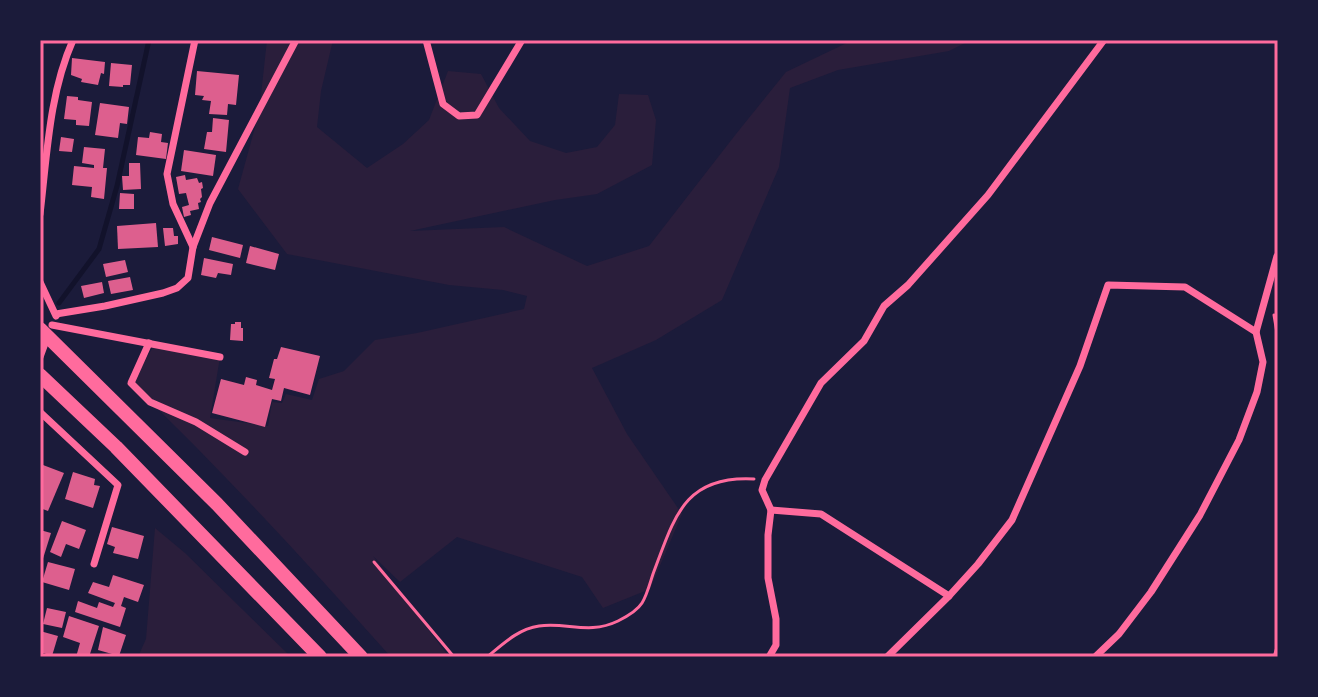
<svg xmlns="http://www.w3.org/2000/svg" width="1318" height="697" viewBox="0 0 1318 697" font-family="'Source Sans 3',sans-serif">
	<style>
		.green { fill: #2a1e3b }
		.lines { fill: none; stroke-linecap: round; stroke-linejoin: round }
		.stream { stroke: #12122b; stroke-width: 5 }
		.building { fill: #dd5f8e }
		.path { stroke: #ff6b9d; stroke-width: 3 }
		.minor { stroke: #ff6b9d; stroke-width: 7 }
		.motorway { stroke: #ff6b9d; stroke-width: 14 }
		.neatline { fill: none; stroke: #ff6b9d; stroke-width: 3 }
	</style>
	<rect width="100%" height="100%" fill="#1b1b3a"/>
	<!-- green -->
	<g class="green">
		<path d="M267,40H333L321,91L317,127L367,168L403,144L429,120L448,71L481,74L499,108L530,141L566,153L597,147L615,125L619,94L648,95L656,120L652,165L597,194L555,200L410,231L504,227L587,266L649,246L736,134L786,72L853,40H971L949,51L838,70L790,88L779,167L722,300L656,340L592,368L627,434L682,514L650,589L603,608L582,577L457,537L400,582L373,556L449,657H391C307,563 222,470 131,383L155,344L220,357L210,418L268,426L272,402L282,403L286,394L312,400L319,379L344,371L375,340L417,333L524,309L527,296L503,290L449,285L287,254L238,189L259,113Z"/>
		<polygon points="155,528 185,553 291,657 138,657 146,639"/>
	</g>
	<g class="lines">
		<!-- stream -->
		<polyline class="stream" points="59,303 99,249 117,186 149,40"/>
	</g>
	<!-- building -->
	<g class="building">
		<polygon points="72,58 105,62 104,74 101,73 98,85 81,82 82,79 71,75"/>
		<polygon points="111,63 132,65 130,85 123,85 123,87 109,86"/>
		<polygon points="197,71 239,75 236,105 228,104 227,115 209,114 211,101 202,100 204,96 195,95"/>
		<polygon points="67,96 78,97 78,100 92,102 89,126 76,125 76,120 64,119"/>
		<polygon points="100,103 129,107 127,124 120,123 118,138 95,135"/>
		<polygon points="213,118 229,120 226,152 204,149 207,132 212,132"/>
		<polygon points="150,132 162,134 161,142 168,143 166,159 136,155 138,137 149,138"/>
		<polygon points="61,137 74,139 72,152 59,151"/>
		<polygon points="84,147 105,149 103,168 107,168 104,199 91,197 92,187 72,185 74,166 94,168 94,165 82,163"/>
		<polygon points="184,150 216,155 213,176 181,171"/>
		<polygon points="129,163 140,163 141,189 123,190 122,176 129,176"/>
		<polygon points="185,175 186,180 197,178 199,183 202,182 203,188 201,189 202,197 200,199 201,202 198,203 199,209 190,211 191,215 184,217 182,207 189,205 186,193 179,194 176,177"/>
		<polygon points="120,193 134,194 134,209 119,209"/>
		<polygon points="156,223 158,247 118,249 117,226"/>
		<polygon points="163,228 173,228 174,236 178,236 178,244 165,246"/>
		<polygon points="212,237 243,245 240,258 209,250"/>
		<polygon points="250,246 279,254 275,270 246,263"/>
		<polygon points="204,258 233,264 231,275 218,273 216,278 201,275"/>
		<polygon points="125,260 128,272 106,277 103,264"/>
		<polygon points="130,277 133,290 111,294 108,281"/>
		<polygon points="102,282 104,293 84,298 81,286"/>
		<polygon points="235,322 241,322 241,328 243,328 243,341 230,340 231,324 235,324"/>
		<polygon points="281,347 320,356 310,395 284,388 281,401 272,399 265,427 212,413 221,379 244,385 246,377 257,380 256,385 272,390 275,379 269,378 274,359 277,359"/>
		<polygon points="43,465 64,473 48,511 40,508 40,473"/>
		<polygon points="73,472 95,479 94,485 100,486 93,508 65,499"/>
		<polygon points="62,521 86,530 79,549 66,544 61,557 50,552"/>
		<polygon points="112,527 144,536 138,559 113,553 115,547 107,544"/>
		<polygon points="40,530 51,533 41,565 40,565"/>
		<polygon points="48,562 75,569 69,590 42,582"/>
		<polygon points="113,575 144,585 138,602 124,597 121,606 126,608 120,627 75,612 78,601 97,608 99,602 113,607 115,603 88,593 93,582 109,587"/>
		<polygon points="47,608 66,612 62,628 43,624"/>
		<polygon points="69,616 99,626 89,657 76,657 80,643 63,637"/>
		<polygon points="103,627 126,635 119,656 98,650"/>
		<polygon points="40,631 58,636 52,656 40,652"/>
	</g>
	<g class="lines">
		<!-- path -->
		<g class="path">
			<polyline points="1274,315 1278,339"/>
			<polyline points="374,562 454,657"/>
			<path d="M487,657C503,644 518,629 539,626C567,622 589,635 618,621C626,617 637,611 642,603C647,595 650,583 653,574C674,519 683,475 754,479"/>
			<polyline points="1274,657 1278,644"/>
		</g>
		<!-- minor -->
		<g class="minor">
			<polyline points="426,40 443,104 459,116 477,115 522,40"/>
			<path d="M40,214C47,156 49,94 73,40"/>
			<polyline points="193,247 173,204 167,174 195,40"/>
			<polyline points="40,282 56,316"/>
			<polyline points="56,314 105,306 163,293 177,288 188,278 193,247 210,203 296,40"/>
			<polyline points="52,325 220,357"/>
			<polyline points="149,343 131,383 150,402 196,422 245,452"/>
			<polyline points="40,357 47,338"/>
			<polyline points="40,412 118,485 94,564"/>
			<polyline points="771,510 821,514 949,596"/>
			<polyline points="769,657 776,645 776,619 768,578 768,535 771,510 762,490 765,480 821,383 864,341 884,306 908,285 988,195 1104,40"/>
			<polyline points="887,657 949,596 978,564 1012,520 1080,366 1108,285 1185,287 1256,332"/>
			<polyline points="1095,657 1119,634 1151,592 1200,515 1239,440 1257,392 1263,362 1256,332 1277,256"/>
		</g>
		<!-- motorway -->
		<g class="motorway">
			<polyline points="40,329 217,504 361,657"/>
			<polyline points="40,375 116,447 320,657"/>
		</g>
	</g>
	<!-- border -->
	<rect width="1318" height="697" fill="none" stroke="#1b1b3a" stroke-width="84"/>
	<rect x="42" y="42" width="1234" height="613" class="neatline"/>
</svg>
